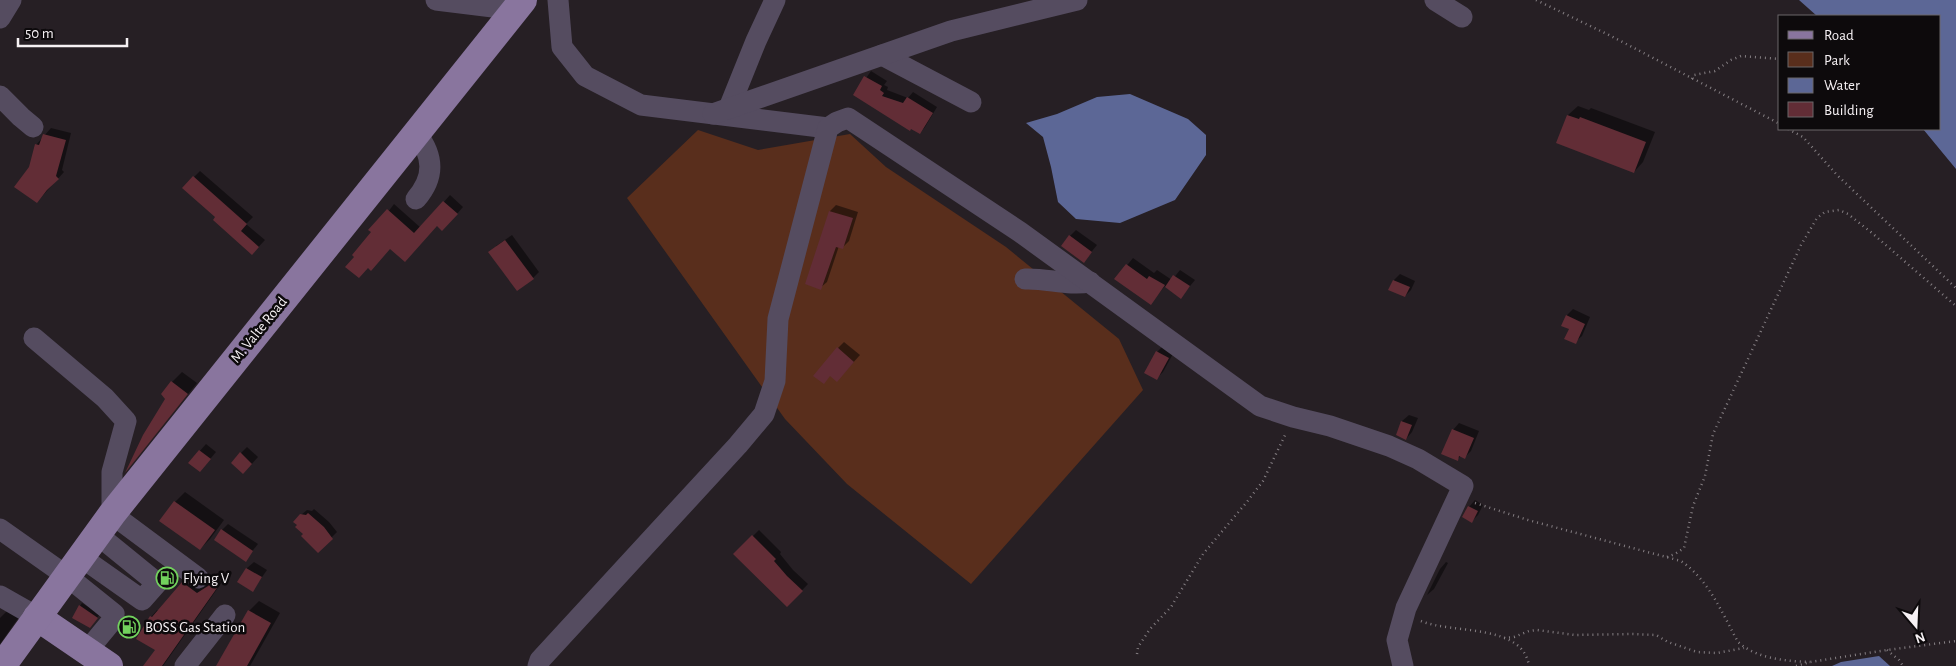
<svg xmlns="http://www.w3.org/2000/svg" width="1956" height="666" viewBox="0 0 1956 666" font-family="'Alegreya Sans',sans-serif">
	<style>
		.green { fill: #592e1c }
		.water { fill: #5c6796 }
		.shadow { fill: #0007 }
		.building { fill: #622d36 }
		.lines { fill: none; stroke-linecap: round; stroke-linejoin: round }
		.path { stroke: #857f83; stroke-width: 2.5; stroke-dasharray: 1 4; stroke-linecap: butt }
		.minor { stroke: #554c60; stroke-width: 21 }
		.major { stroke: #89759e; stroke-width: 28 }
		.labels { text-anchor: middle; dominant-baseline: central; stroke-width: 5; stroke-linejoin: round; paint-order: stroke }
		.street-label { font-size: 15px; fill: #f6f1f4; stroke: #0d0a0c }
		.poi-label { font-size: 15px; fill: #f6f1f4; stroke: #0d0a0c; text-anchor: start }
	</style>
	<rect width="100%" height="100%" fill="#261f24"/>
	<!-- green -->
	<polygon class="green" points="698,130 758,150 850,134 886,167 1006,247 1119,339 1143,390 971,584 847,484 785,419 627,198"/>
	<!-- water -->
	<g class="water">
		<polygon points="1799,0 1956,0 1956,169 1923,129 1940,129 1940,16 1817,16"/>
		<polygon points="1130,94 1188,119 1206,135 1206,155 1175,200 1120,223 1076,219 1058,202 1051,167 1043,137 1026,123 1057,114 1097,97"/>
		<polygon points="1879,656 1890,666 1832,666 1841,662"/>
	</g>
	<!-- shadow -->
	<g class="shadow">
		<polygon points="871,71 887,81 884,85 888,87 887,90 908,98 913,92 937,107 925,127 920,133 855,94"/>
		<polygon points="1578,106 1589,110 1591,108 1655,132 1643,162 1634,172 1558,143 1568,115"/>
		<polygon points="51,128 71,133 62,170 64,172 37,202 30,167 36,145"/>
		<polygon points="200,171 253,217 246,224 265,240 252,254 217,217 194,177"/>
		<polygon points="450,195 463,207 449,223 437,225 391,248 373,232 394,204 421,228"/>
		<polygon points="836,205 858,212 849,241 843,247 839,246 827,282 820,288 830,211"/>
		<polygon points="1076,230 1097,245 1084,261 1070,236"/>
		<polygon points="512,235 539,272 533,278 496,246"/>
		<polygon points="1133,258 1154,273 1157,270 1172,280 1180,270 1195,280 1181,297 1165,286 1151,303 1116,279"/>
		<polygon points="1400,274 1415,281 1411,290 1405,296 1390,289 1394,280"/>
		<polygon points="1573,309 1590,317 1582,336 1575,342 1570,329 1562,325 1567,315"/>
		<polygon points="844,342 860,355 843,374 838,348"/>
		<polygon points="1163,346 1174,352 1163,372 1157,378 1157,352"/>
		<polygon points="182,372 197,383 129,467 167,399 172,382"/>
		<polygon points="1409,415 1418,418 1412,432 1406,439 1397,435 1402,421"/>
		<polygon points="1459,423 1479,431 1471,451 1465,457 1461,456 1457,459 1453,430"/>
		<polygon points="206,444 216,452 206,464 190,462"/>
		<polygon points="247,447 258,457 250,466 241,453"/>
		<polygon points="185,492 224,520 210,539 200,549 161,521 175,502"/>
		<polygon points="1475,500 1483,505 1478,515 1472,521 1469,507"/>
		<polygon points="314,509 329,522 337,532 318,551 298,525 301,515 307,510 312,511"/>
		<polygon points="228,524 258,544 245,560 222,530"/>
		<polygon points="759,530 781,552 780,554 793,570 808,584 787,606 735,554"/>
		<polygon points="254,562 267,570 253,590 239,582 247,568"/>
		<polygon points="1446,562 1448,563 1434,589 1427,595 1440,569"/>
		<polygon points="189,576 204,587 216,577 222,582 163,666 145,666 156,650 151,617 157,610 159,611"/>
		<polygon points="259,601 280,613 250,666 217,666 249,611"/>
		<polygon points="82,603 100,614 93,623 80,606"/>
		<polygon points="9,609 19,617 0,644 0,618"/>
	</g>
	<!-- building -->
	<g class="building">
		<polygon points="864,76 882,86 880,90 884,93 882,96 903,103 907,97 933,113 920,134 911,129 910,131 853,95"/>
		<polygon points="1567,115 1579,119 1580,117 1646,142 1634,173 1556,143"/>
		<polygon points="43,134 66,140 56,176 59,179 47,190 37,203 14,187 29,167 35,144 39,145"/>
		<polygon points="193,176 247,224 241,231 259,247 252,255 213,220 215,217 182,188"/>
		<polygon points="443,201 458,214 442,231 437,226 405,262 390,249 371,271 368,268 359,278 345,267 354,257 352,255 371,232 368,230 387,209 414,233"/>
		<polygon points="829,211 853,218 843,249 836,247 821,290 805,284"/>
		<polygon points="1069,235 1092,252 1084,263 1061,246"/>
		<polygon points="505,240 534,279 517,291 488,252"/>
		<polygon points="1126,264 1147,279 1149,276 1165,285 1151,305 1114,279"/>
		<polygon points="1173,275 1190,286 1181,299 1165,287"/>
		<polygon points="1393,280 1410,287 1405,297 1388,290"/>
		<polygon points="1566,315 1585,324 1576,344 1564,339 1569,329 1561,326"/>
		<polygon points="837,347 854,362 837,382 830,376 824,384 813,376"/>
		<polygon points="1156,351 1169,358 1157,380 1144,373"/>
		<polygon points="171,381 188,394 125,473 143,435 165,399 161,394"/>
		<polygon points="1401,421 1412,425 1406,440 1396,435"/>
		<polygon points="1452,429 1474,438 1465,459 1459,456 1458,461 1441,454"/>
		<polygon points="199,450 211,459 200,472 188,463"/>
		<polygon points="240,452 252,464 243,474 231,463"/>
		<polygon points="174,501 215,530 200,550 159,521"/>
		<polygon points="1468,506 1478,511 1472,523 1462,517"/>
		<polygon points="308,513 324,527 333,539 318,553 301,536 303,534 295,527 297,525 293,522 300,514 306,515"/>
		<polygon points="221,529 253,551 246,562 214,540"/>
		<polygon points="752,535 776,559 774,561 787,576 803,591 787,607 733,554"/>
		<polygon points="246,568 262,577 253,592 237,582"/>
		<polygon points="182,582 197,593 208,586 209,583 217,588 162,666 143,666 155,650 136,639 150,616 152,617"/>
		<polygon points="79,605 98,618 90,628 72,618"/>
		<polygon points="248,610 271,623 247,666 216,666"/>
	</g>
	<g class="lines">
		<!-- path -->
		<g class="path">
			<polyline points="1536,0 1609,35 1780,124"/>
			<polyline points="1692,79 1694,75 1715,71 1731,60 1741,56 1780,59"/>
			<polyline points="1788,129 1803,137 1837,175 1956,288"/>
			<path d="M1475,503L1528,520L1681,561C1709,580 1722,613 1738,642C1757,659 1786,661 1810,662"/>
			<polyline points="1667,557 1675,554 1684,548 1693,506 1705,476 1713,434 1801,245 1817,218 1825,212 1839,210 1848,214 1872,233 1956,306"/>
			<path d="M1421,621C1451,634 1523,623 1529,666"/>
			<polyline points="1504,638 1514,637 1529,631 1537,630 1575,635 1633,634 1656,635 1668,642 1697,652 1717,653 1744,648"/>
			<polyline points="1887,650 1899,660 1903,666"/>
			<polyline points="1137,654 1138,647 1150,629 1171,607 1203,554 1246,503 1263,481 1286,433"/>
			<polyline points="1796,666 1810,662 1887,650 1956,641"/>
		</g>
		<!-- minor -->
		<g class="minor">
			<polyline points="436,0 517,10"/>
			<polyline points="558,0 562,47 585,76 641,105 828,128"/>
			<polyline points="1435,0 1462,17"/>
			<polyline points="0,18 11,0"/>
			<polyline points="882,55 971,102"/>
			<polyline points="0,96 21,117 33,127"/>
			<polyline points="729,108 756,41 775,0"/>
			<polyline points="713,114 951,31 1077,0"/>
			<path d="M416,133C434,156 435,177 416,199"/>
			<path d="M1025,279C1047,278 1068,286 1090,282"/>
			<polyline points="34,338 105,398 126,421 112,472 112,514 198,578"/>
			<polyline points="0,529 68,577 114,614 111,622 87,651"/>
			<polyline points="81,557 142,600 157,583 98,535"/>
			<polyline points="0,596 37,617"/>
			<polyline points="185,666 225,615"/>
			<polyline points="538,666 540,660 738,445 764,414 775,381 778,319 828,128 837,122 848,118 1020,232 1260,406 1293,417 1330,426 1389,446 1418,459 1463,486 1406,608 1397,640 1403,666"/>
		</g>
		<!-- major -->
		<g class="major">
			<polyline points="37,617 109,666"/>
			<polyline points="2,666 112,514 523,0"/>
		</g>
	</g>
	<!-- icons -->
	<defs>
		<g id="fuel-ring" transform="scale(1.125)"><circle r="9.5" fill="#0d0a0c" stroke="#72d25d" stroke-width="1.5"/><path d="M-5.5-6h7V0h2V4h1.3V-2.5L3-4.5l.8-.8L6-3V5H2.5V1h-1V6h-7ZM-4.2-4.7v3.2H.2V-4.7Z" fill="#72d25d"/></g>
	</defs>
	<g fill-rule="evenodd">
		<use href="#fuel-ring" x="167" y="578"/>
		<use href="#fuel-ring" x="129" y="627"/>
	</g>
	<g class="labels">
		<!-- street labels -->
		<g class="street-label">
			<text transform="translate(259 330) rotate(-51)">M. Valte Road</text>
		</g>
		<!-- poi labels -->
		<g class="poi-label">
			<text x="183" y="578">Flying V</text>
			<text x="145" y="627">BOSS Gas Station</text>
		</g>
	</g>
	<!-- legend -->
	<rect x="1778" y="15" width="162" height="115" fill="#0d0a0c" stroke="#6a6669"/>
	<rect x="1788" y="31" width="25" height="8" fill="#89759e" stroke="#6a6669"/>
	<text x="1824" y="40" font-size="15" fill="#f6f1f4">Road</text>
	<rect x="1788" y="52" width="25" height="15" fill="#592e1c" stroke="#6a6669"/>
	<text x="1824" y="65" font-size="15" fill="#f6f1f4">Park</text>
	<rect x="1788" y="78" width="25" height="15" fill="#5c6796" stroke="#6a6669"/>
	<text x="1824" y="90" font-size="15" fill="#f6f1f4">Water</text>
	<rect x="1788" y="102" width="25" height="15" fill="#622d36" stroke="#6a6669"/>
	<text x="1824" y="115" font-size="15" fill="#f6f1f4">Building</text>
	<!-- north arrow -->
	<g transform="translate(1916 626) rotate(161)" stroke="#0d0a0c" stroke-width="4" paint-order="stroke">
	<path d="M0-4L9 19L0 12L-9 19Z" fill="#f6f1f4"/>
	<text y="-8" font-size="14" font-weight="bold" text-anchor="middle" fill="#f6f1f4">N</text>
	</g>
	<!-- scale -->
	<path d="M18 38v8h109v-8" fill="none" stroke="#f6f1f4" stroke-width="2.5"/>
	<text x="25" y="38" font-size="15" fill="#f6f1f4" stroke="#0d0a0c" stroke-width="4" paint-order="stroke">50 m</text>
</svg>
